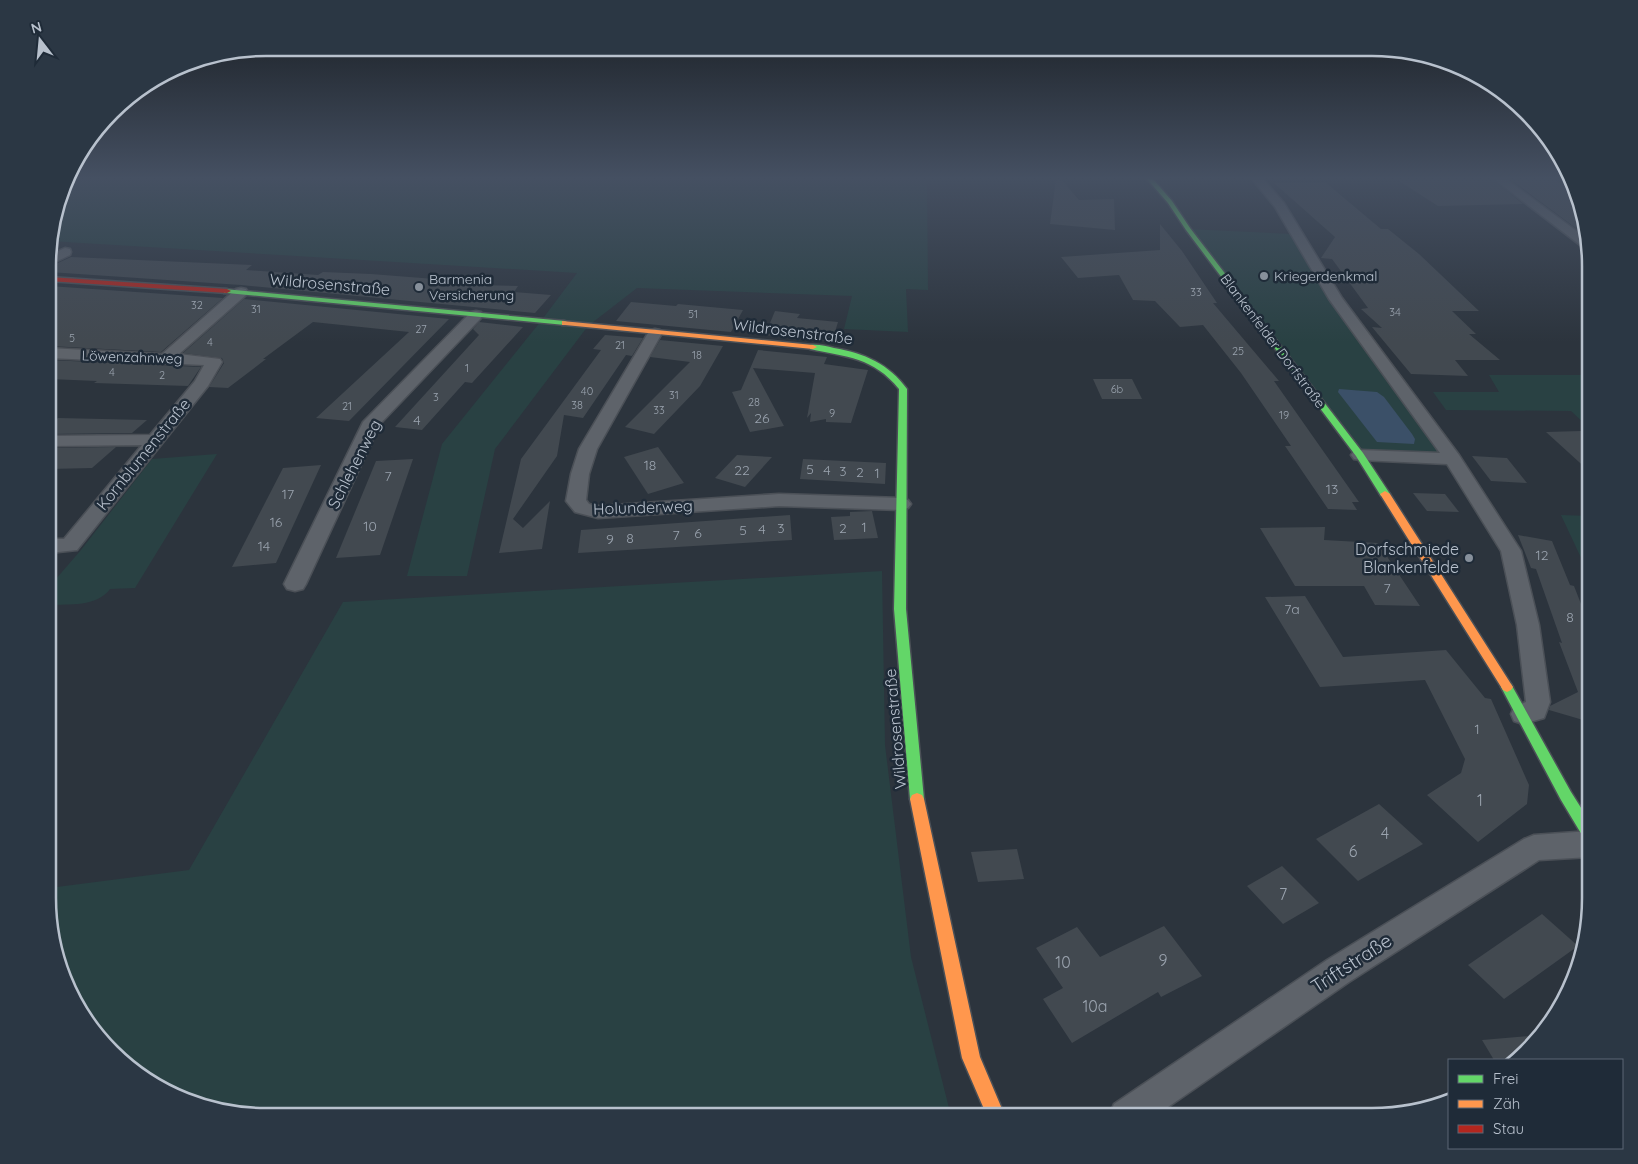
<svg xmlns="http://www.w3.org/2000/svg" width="1638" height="1164" viewBox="0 0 1638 1164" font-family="Quicksand,sans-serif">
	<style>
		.green { fill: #294143 }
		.water { fill: #3b5068 }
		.building { fill: #424950 }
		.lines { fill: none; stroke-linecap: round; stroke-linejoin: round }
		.street-casing { stroke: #4b5057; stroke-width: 3 }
		.fast-casing { stroke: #4b5057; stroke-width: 3 }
		.slow-casing { stroke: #4b5057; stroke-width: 3 }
		.jam-casing { stroke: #4b5057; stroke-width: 3 }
		.street { fill: #5e636a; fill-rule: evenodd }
		.fast { fill: #63d668; fill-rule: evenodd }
		.slow { fill: #ff974d; fill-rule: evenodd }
		.jam { fill: #b3261e; fill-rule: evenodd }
		.poi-dot { fill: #87909b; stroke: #1f2b38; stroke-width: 2 }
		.labels { text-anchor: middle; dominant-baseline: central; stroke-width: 5; stroke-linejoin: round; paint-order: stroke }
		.far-number-label { font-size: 11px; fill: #9aa3ae }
		.far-poi-label { font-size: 14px; fill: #b8c1cd; stroke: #1f2b38; text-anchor: start }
		.far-street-label { font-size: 14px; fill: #b8c1cd; stroke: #1f2b38 }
		.number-label { font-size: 14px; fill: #9aa3ae }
		.street-label { font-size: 16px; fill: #b8c1cd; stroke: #1f2b38 }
		.poi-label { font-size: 16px; fill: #b8c1cd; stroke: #1f2b38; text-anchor: end }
		.near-number-label { font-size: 16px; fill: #9aa3ae }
		.near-street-label { font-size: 19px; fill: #b8c1cd; stroke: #1f2b38 }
		.rim { fill: none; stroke: #b8c1cd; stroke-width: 2.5 }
	</style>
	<rect width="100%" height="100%" fill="#2c343d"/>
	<!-- green -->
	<g class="green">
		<polygon points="67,179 919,179 927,181 928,290 906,289 908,332 844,329 852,296 637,288 588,326 495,449 467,576 407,576 442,444 541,321 577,273 49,241"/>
		<polygon points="1188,229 1291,234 1453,459 1360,455"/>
		<polygon points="1489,375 1590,375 1590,429 1571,411 1446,410 1433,392 1499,392"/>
		<path d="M217,454L135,588L110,589C97,607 69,604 49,605V587L81,550L152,459Z"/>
		<polygon points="1561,515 1590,516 1590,577"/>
		<polygon points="882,571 885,745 911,957 951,1116 253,1116 183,1100 133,1071 77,1007 49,926 49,888 189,870 343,602"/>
	</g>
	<!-- water -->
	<polygon class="water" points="1339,389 1377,392 1384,397 1412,434 1415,439 1414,444 1377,442 1338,392"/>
	<!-- building -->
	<g class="building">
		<polygon points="1056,179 1061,179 1079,200 1114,199 1115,230 1050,224"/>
		<polygon points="1396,179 1492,179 1523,204 1438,206"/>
		<polygon points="1510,179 1554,179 1574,192 1585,235"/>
		<polygon points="1325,182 1381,229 1388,229 1419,254 1479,311 1452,311 1476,334 1469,334 1500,360 1455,360 1468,376 1411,374 1372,327 1382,328 1361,309 1368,308 1332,259 1321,258 1335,237 1274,183"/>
		<polygon points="1160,224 1182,251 1217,303 1213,303 1279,381 1274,381 1359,502 1352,502 1357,510 1328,509 1285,446 1291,446 1241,373 1203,325 1180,327 1155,301 1133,300 1119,275 1078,278 1061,257 1160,250"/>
		<polygon points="71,257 252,265 246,270 318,275 323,272 371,274 435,279 434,280 478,282 476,285 518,286 514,292 551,295 535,313 241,285 49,272 49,267"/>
		<polygon points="49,286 223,298 161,352 49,346"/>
		<polygon points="244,299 449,319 349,421 316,418 409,332 313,322 263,359 266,359 228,388 209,387 224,363 222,358 183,353"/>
		<polygon points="631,302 676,306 678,304 743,310 731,332 616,321"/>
		<polygon points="775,311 800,314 797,318 838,322 832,342 765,335"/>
		<polygon points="479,322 523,327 472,383 465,382 422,430 395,427 479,335 473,329"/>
		<polygon points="605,335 643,338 632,356 626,355 583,418 564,415 557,456 513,519 523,528 550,501 542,549 499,553 521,459 601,350 593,349"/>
		<polygon points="660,340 723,346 700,386 654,434 625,427 690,362 650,357"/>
		<polygon points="758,350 827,357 824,364 868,370 851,423 826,422 826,419 810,422 811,413 807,418 815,373 753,368 784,426 750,432 732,392 741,390"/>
		<polygon points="49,360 201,367 188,386 94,383 97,381 49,379"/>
		<polygon points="1093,379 1132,379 1142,399 1102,399"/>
		<polygon points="58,418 147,420 132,433 49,434 49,425"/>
		<polygon points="1581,431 1590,440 1590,472 1546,432"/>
		<polygon points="116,447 92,468 49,469 49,448"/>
		<polygon points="658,447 684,483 648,494 624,457"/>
		<polygon points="737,455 772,457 745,487 715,478"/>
		<polygon points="1472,456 1507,458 1527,483 1491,481"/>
		<polygon points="413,459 380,555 336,558 376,461"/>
		<polygon points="803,459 886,463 885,484 800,479"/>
		<polygon points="321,465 276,563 232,567 283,468"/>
		<polygon points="1413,493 1445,494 1459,512 1427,511"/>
		<polygon points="872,511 878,538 834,540 831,517 850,516 850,512"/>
		<polygon points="790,515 792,540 578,553 581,530"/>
		<polygon points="1325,527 1324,540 1378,543 1420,606 1375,605 1364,586 1295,586 1260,528"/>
		<polygon points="1518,535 1552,541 1570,585 1574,586 1590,627 1590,722 1549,710 1550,706 1578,692 1559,642 1562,643 1536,569 1531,568"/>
		<polygon points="1305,596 1343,657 1446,650 1485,698 1491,699 1529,785 1527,804 1478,842 1427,795 1461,773 1465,759 1425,680 1320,687 1265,597"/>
		<polygon points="1379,804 1423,844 1358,881 1316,839"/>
		<polygon points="1017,849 1024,879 978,882 971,852"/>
		<polygon points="1282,866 1319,903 1283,924 1247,886"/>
		<polygon points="1542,914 1578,946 1504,999 1468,965"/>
		<polygon points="1164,926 1202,976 1161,997 1158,992 1072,1043 1043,999 1063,988 1036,948 1077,927 1100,957"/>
		<polygon points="1541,1035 1509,1060 1494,1060 1482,1040"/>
	</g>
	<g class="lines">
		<!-- street casing -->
		<g class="street-casing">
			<g id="street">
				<polygon points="1252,179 1263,179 1284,203 1342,298 1459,455 1521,551 1539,625 1550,702 1544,718 1523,724 1514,721 1511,714 1514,707 1526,702 1517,625 1501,551 1447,464 1360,460 1354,459 1351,455 1354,451 1360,450 1440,453 1329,299 1275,207"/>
				<polygon points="1494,179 1506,179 1586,238 1589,249 1584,248"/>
				<polygon points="65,248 70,249 71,252 70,255 49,265 49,255"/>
				<polygon points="241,288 246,289 248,292 246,295 179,354 220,359 222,362 208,386 77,550 49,553 49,539 64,539 142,445 49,446 49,436 150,435 195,381 204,365 49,358 49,348 162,354 236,289"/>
				<polygon points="476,311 481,312 483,315 481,318 380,424 306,584 303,589 295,591 287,589 284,584 363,422 471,312"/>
				<polygon points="655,329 660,330 662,333 597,449 589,474 586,500 589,504 598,506 779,494 901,498 908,500 911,504 908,508 901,510 779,506 598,518 575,512 566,501 571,474 579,449 648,333 650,330"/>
				<polygon points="1590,831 1590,857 1539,860 1349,982 1155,1116 1109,1116 1114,1104 1327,960 1524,839 1534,835"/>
			</g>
		</g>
		<!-- fast casing -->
		<g class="fast-casing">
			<g id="fast">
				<polygon points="1147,179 1153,179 1172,201 1190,228 1363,453 1390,494 1389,496 1381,496 1356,456 1186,230 1168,203"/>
				<polygon points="224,289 565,321 569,323 565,325 227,293 224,293"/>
				<path d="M810,345C818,344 826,346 834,348C864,353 889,364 907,389L906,609L924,799L922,803L917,805L912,803L910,799L894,609L899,389C873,357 847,357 810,349Z"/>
				<polygon points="1507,682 1511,684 1571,792 1590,822 1590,842 1585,840 1561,800 1501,687 1503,684"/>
			</g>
		</g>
		<!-- slow casing -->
		<g class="slow-casing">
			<g id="slow">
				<polygon points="562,321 813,345 817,347 813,349 565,325 562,325"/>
				<polygon points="1385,491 1390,494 1511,684 1513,687 1511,690 1507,692 1503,690 1380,494"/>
				<polygon points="917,793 922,795 924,799 980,1057 1005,1116 987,1116 962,1058 910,799 912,795"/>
			</g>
		</g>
		<!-- jam casing -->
		<g class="jam-casing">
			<polygon id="jam" points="49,277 227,289 231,291 227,293 49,281"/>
		</g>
		<!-- street -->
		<use href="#street" class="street"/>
		<!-- fast -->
		<use href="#fast" class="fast"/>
		<!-- slow -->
		<use href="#slow" class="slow"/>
		<!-- jam -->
		<use href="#jam" class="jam"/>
	</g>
	<!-- sky -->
	<linearGradient id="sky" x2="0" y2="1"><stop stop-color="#181d22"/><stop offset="0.52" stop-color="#455062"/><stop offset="1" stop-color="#455062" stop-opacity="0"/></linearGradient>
	<rect width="1638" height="342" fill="url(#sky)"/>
	<!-- markers -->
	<g class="poi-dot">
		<circle cx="1264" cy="276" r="5"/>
		<circle cx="419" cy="287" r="5"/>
		<circle cx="1469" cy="558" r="5"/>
	</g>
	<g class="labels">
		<!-- far-number labels -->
		<g class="far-number-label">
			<text x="1196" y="292">33</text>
			<text x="197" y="305">32</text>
			<text x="256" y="309">31</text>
			<text x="1395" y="312">34</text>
			<text x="693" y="314">51</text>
			<text x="421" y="329">27</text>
			<text x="72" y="338">5</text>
			<text x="210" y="342">4</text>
			<text x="620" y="345">21</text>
			<text x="1238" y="351">25</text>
			<text x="697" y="355">18</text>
			<text x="467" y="368">1</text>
			<text x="112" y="372">4</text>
			<text x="162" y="375">2</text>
			<text x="1117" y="389">6b</text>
			<text x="587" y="391">40</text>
			<text x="674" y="395">31</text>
			<text x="436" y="397">3</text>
			<text x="754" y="402">28</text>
			<text x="577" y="405">38</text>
			<text x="347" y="406">21</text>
			<text x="659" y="410">33</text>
			<text x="832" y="413">9</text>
			<text x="1284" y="415">19</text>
		</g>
		<!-- far-poi labels -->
		<g class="far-poi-label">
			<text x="1274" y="276">Kriegerdenkmal</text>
			<text x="429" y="279">Barmenia<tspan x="429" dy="16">Versicherung</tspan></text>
		</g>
		<!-- far-street labels -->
		<g class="far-street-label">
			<text transform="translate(1273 341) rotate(53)">Blankenfelder Dorfstraße</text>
			<text transform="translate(132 357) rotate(2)">Löwenzahnweg</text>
		</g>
		<!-- number labels -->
		<g class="number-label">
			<text x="762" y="418">26</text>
			<text x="417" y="420">4</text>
			<text x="650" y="465">18</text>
			<text x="810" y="469">5</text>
			<text x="742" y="470">22</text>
			<text x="827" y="470">4</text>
			<text x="843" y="471">3</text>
			<text x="860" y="472">2</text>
			<text x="877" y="473">1</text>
			<text x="388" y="476">7</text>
			<text x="1332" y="489">13</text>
			<text x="288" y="494">17</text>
			<text x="276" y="522">16</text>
			<text x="370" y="526">10</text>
			<text x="864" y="527">1</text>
			<text x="781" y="528">3</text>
			<text x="843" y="528">2</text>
			<text x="762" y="529">4</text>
			<text x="743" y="530">5</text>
			<text x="698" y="533">6</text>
			<text x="676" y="535">7</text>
			<text x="630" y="538">8</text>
			<text x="610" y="539">9</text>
			<text x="264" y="546">14</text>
			<text x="1542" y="555">12</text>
			<text x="1387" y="588">7</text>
			<text x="1292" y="609">7a</text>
			<text x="1570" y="617">8</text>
			<text x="1477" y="729">1</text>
		</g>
		<!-- street labels -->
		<g class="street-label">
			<text transform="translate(330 284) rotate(5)">Wildrosenstraße</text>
			<text transform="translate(793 331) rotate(7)">Wildrosenstraße</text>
			<text transform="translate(143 454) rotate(-51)">Kornblumenstraße</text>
			<text transform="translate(354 464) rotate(-63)">Schlehenweg</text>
			<text transform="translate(643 507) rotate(-2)">Holunderweg</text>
			<text transform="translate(895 729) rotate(-95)">Wildrosenstraße</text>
		</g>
		<!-- poi labels -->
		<g class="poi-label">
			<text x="1459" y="549">Dorfschmiede<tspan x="1459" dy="18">Blankenfelde</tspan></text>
		</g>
		<!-- near-number labels -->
		<g class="near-number-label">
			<text x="1480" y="800">1</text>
			<text x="1385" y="833">4</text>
			<text x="1353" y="851">6</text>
			<text x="1283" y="894">7</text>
			<text x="1163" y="960">9</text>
			<text x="1063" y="962">10</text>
			<text x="1095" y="1006">10a</text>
		</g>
		<!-- near-street labels -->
		<g class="near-street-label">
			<text transform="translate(1351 963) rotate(-33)">Triftstraße</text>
		</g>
	</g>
	<!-- crop -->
	<path d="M0 0H1638V1164H0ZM266 56H1372A210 210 0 0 1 1582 266V898A210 210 0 0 1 1372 1108H266A210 210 0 0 1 56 898V266A210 210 0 0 1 266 56Z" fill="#2b3744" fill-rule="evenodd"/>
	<path class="rim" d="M266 56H1372A210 210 0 0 1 1582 266V898A210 210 0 0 1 1372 1108H266A210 210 0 0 1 56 898V266A210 210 0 0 1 266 56Z"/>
	<!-- legend -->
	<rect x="1448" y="1059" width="175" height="90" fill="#1f2b38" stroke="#5c6774"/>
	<rect x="1458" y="1075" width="25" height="8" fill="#63d668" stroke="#5c6774"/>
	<text x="1493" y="1084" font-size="15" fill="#b8c1cd">Frei</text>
	<rect x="1458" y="1100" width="25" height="8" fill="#ff974d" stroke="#5c6774"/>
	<text x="1493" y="1109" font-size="15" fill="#b8c1cd">Zäh</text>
	<rect x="1458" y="1125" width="25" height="8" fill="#b3261e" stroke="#5c6774"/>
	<text x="1493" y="1134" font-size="15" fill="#b8c1cd">Stau</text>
	<!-- north arrow -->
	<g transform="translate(40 40) rotate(344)" stroke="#1f2b38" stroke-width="4" paint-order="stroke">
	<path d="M0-4L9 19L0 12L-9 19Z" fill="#b8c1cd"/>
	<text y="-8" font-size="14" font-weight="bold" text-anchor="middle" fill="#b8c1cd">N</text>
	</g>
</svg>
